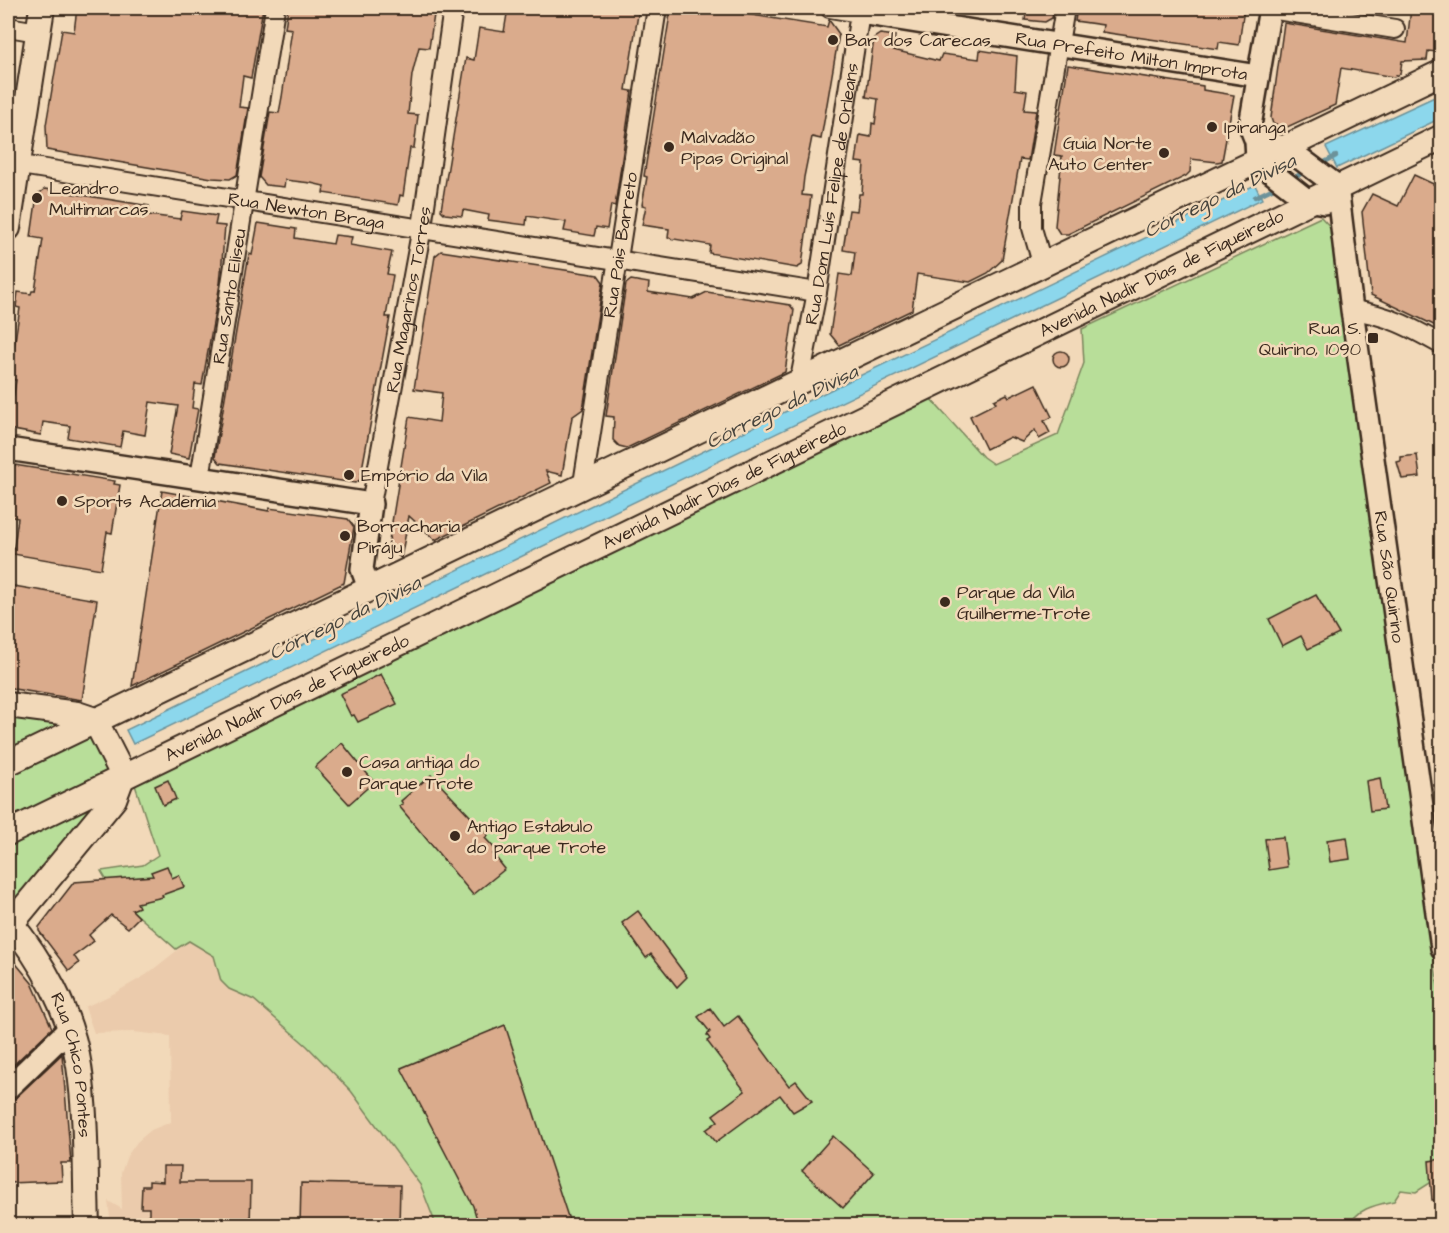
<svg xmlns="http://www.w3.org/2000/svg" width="1449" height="1233" viewBox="0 0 1449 1233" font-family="'Architects Daughter',sans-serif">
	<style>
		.built { fill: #ebcbac }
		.green { fill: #b8de99; stroke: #7a845c; stroke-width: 1.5 }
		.water { fill: #8cd7ec; stroke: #6c929a; stroke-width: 1.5 }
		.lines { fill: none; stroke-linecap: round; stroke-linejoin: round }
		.stream { stroke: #6c929a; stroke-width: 4.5 }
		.building { fill: #daab8c; stroke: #3b2a1e; stroke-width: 1.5 }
		.minor-casing { stroke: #3b2a1e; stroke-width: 22 }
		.tertiary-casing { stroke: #3b2a1e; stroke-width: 26 }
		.secondary-casing { stroke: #3b2a1e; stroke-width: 28 }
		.minor { stroke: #f2d9b9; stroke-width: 18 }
		.tertiary { stroke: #f2d9b9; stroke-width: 21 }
		.secondary { stroke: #f2d9b9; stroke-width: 24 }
		.poi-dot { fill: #3b2a1e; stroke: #f2d9b9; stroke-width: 2 }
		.labels { text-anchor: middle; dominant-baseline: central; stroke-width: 5; stroke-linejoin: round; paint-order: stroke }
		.poi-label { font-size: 18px; fill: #3b2a1e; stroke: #f2d9b9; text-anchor: start }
		.street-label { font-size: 18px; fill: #3b2a1e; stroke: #f2d9b9 }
		.water-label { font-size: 20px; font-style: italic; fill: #47443d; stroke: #f2d9b9 }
	</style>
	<rect width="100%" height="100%" fill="#f2d9b9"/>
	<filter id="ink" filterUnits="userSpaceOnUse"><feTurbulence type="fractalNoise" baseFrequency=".0167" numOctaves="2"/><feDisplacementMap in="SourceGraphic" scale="12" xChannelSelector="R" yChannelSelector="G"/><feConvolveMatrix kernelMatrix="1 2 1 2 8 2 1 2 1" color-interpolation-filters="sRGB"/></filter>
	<g filter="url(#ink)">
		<!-- built -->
		<polygon class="built" points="189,941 214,956 221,981 229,989 254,999 307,1046 351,1091 421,1186 436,1225 111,1225 108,1201 122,1209 121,1173 127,1156 137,1142 151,1130 171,1122 170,1036 133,1032 94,1033 85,1007 113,994 146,975"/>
		<!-- green -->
		<g class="green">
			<path d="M1321,217L1333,230L1441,1009V1176L1416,1192L1401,1190L1394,1201C1376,1205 1357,1208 1349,1226L436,1225L421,1186L351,1091L307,1046L254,1000L229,989L221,981L214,956L189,941L176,949L116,896L101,871L143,865L158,855L134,782L929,397L983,457L993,464L1058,435L1084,363L1082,329Z"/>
			<polygon points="8,711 80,722 114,773 110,789 8,911"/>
		</g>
		<!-- water -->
		<g class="water">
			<polygon points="1441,94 1441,118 1337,168 1326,147"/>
			<polygon points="1255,185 1262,199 133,744 126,730"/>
		</g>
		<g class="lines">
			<!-- stream -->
			<g class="stream">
				<polyline points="1319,165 1336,156"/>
				<polyline points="1290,180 1306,171"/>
				<polyline points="1255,197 1280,185"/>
			</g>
		</g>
		<!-- building -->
		<g class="building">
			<polygon points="77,8 263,8 251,78 243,76 239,107 248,108 237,175 230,179 212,178 47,150 46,125 62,30 74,32"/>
			<polygon points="288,8 435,8 429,48 419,47 412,75 408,114 418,115 414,148 410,148 403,196 400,195 398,205 323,193 324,186 311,183 285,180 284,187 266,185 259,177 270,112 279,113 282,97 292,29 285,28"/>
			<polygon points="508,8 639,8 626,90 632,91 615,206 611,205 607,229 596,227 594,236 564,231 566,222 527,216 526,225 488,220 489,215 463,210 462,216 445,214 441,210 466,58 474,60 479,28 504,32"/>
			<polygon points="671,8 708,8 827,27 829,20 839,34 821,139 812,137 804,177 802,195 811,196 802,265 797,268 709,253 710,245 668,238 669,229 642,225 646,206 642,205 647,177 644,176"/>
			<polygon points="1027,8 1054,8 1052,18 1045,22 1025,20"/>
			<polygon points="1077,8 1127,12 1127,8 1244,8 1239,45 1219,42 1218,49 1102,32 1103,25 1075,21"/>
			<polygon points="1411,8 1442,8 1442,49 1438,49 1438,52 1428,51 1427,60 1402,61 1400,74 1394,77 1341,68 1335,105 1285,128 1273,124 1271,118 1284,23 1407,43"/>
			<polygon points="880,34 895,36 893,50 939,61 942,54 979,59 980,50 1017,56 1015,89 1027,91 1024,110 1036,111 1028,160 1020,159 1002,260 988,273 970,282 917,274 912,310 839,345 830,334 839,274 852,276 855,252 843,250 849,210 857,211 859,194 862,194 864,163 856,162 860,135 871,137 872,123 875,124 878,99 866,97 874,38"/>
			<polygon points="1068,65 1203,86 1203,90 1234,95 1222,161 1217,162 1191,159 1190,172 1186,176 1068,234 1060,234 1055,226 1062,156 1054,155"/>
			<polygon points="1414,175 1442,188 1442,321 1438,327 1371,295 1362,212 1372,194 1398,206"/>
			<polygon points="45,189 149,206 148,215 180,219 182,211 217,216 215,225 225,226 220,284 202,385 195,384 192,408 198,409 189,458 169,454 178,406 150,402 145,435 123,431 120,447 68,438 70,426 43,422 41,435 8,429 8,405 12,406 16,380 9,379 20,308 16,307 18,292 31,294 32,291 35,291 43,239 31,237 37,195"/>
			<polygon points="258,223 296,229 295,238 333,244 335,235 352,237 350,245 392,252 387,274 393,275 386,317 390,317 360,480 355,483 220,463 215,457 249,254 252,255"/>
			<polygon points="441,251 598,275 603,282 583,409 572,417 562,475 546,471 551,483 435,540 409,516 401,558 388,547 409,417 439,422 442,393 414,389 435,256"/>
			<polygon points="631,280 649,283 648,292 693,299 707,292 790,305 794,310 785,372 627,448 619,446 613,440 614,417 606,416 626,284"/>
			<circle cx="1061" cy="359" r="8"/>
			<polygon points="1036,384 1052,417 1044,421 1050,433 1039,439 1035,430 1022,442 1010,437 986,449 970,416 996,403 994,400 1007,394 1009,397"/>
			<polygon points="1417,455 1420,477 1402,479 1397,462 1401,461 1401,457"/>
			<polygon points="8,464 115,481 114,484 120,485 112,533 107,532 101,569 13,554 18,518 8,516"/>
			<polygon points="162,491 269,511 269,508 348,519 354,527 344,583 132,686"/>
			<polygon points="8,585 97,600 82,700 8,688"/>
			<polygon points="1316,595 1339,634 1308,649 1301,636 1282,646 1269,619"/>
			<polygon points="381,674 397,704 358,722 354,715 351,716 340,694"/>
			<polygon points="342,743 374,782 349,804 315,767"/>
			<polygon points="431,775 488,835 485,838 497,851 493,854 505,869 473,895 399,806 403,804 401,801"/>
			<polygon points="1380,778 1385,809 1370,811 1366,781"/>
			<polygon points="168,780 176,799 163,805 155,786"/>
			<polygon points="1283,837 1287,867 1269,870 1265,839"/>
			<polygon points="1347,837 1350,859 1330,862 1327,840"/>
			<polygon points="167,866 172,878 179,875 184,887 162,895 163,897 137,903 139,907 132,910 139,917 128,928 111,915 89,935 94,941 74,956 79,963 69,971 39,931 39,927 74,882 153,876 151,872"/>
			<polygon points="638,911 687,977 677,987 651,954 646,958 622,923"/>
			<polygon points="8,954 32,983 52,1028 8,1070"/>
			<polygon points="710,1008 724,1027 738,1016 789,1086 796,1081 812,1101 793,1112 780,1095 716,1142 706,1130 718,1121 713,1115 745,1091 707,1041 710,1039 707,1035 710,1032 698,1017"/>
			<polygon points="505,1025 540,1132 571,1226 513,1226 511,1222 501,1226 479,1226 473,1206 401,1068"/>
			<polygon points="62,1054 71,1163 61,1163 62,1181 8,1183 8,1105"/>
			<polygon points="833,1136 874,1173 843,1208 802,1171"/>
			<polygon points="1442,1159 1442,1200 1432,1200 1429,1161"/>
			<polygon points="163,1166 181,1166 180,1182 251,1182 250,1226 149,1225 149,1208 141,1208 142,1186 149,1186 149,1181 163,1182"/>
			<polygon points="301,1183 400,1185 399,1226 300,1226"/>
		</g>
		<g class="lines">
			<!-- minor casing -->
			<g class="minor-casing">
				<g id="minor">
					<polyline points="1270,9 1395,29"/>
					<polyline points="8,27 38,32"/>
					<path id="s1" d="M8,163L817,292"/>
					<polyline points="1042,263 1032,228 1032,203 1065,8"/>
					<path d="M1352,310C1386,314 1412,328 1442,345"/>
					<path id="s2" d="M800,379L817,292L860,13L830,8"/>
					<path id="s3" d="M200,478L275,8"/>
					<path id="s4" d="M583,484L657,8"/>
					<path id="s5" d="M371,504L422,227L453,8"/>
				</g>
			</g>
			<!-- tertiary casing -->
			<g class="tertiary-casing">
				<g id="tertiary">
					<path id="s6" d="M861,8L860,13L1258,76"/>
					<polyline points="1270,8 1250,126 1256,141 1257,161 1307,200 1324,203"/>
					<path id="s7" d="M1256,141L1285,147L1337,186L1352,310L1442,948"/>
					<polyline points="8,449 371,504 362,569 369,588"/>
					<polyline points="8,1088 70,1028"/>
				</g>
			</g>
			<!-- secondary casing -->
			<g class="secondary-casing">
				<g id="secondary">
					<polyline points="8,228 42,8"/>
					<polyline points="8,705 77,714 95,720 123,775 114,799 11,924"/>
					<polyline points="8,763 1442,72"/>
					<path id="s8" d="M8,833L1442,137"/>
					<path id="s9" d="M8,920C42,960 71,1013 79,1066C87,1118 85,1173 87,1226"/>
				</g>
			</g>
			<!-- minor -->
			<use href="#minor" class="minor"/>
			<!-- tertiary -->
			<use href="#tertiary" class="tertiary"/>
			<!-- secondary -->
			<use href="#secondary" class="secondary"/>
		</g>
	</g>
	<!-- markers -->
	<g class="poi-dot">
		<circle cx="833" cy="40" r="6"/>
		<circle cx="1212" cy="127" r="6"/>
		<circle cx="669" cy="147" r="6"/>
		<circle cx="1164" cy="153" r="6"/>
		<circle cx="37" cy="198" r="6"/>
		<rect x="1367" y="332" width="12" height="12" rx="3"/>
		<circle cx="349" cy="475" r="6"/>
		<circle cx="62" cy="501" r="6"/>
		<circle cx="345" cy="536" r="6"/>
		<circle cx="945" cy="602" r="6"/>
		<circle cx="347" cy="772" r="6"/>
		<circle cx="455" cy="836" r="6"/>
	</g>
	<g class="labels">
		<!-- poi labels -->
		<g class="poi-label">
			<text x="845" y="40">Bar dos Carecas</text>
			<text x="1224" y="127">Ipiranga</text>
			<text x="681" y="137">Malvadão<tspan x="681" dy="21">Pipas Original</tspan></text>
			<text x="1152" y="143" text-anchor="end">Guia Norte<tspan x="1152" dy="21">Auto Center</tspan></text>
			<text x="49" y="188">Leandro<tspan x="49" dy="21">Multimarcas</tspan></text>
			<text x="1361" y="328" text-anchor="end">Rua S.<tspan x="1361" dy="21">Quirino, 1090</tspan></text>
			<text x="361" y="475">Empório da Vila</text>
			<text x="74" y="501">Sports Academia</text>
			<text x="357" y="526">Borracharia<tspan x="357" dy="21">Piráju</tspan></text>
			<text x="957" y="592">Parque da Vila<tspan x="957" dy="21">Guilherme-Trote</tspan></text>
			<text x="359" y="762">Casa antiga do<tspan x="359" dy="21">Parque Trote</tspan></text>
			<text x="467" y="826">Antigo Estabulo<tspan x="467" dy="21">do parque Trote</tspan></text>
		</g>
		<!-- street labels -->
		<g class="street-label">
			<text stroke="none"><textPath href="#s6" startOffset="280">Rua Prefeito Milton Improta</textPath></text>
			<text stroke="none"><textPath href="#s2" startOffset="188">Rua Dom Luís Felipe de Orleans</textPath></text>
			<text stroke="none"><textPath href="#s1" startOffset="302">Rua Newton Braga</textPath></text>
			<text stroke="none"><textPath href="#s4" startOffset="242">Rua Pais Barreto</textPath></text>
			<text stroke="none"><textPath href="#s8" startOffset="1282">Avenida Nadir Dias de Figueiredo</textPath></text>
			<text stroke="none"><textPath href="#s3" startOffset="184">Rua Santo Eliseu</textPath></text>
			<text stroke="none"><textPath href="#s5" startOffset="208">Rua Magarinos Torres</textPath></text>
			<text stroke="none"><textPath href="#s8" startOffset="796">Avenida Nadir Dias de Figueiredo</textPath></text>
			<text stroke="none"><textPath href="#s7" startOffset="489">Rua São Quirino</textPath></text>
			<text stroke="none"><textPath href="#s8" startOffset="310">Avenida Nadir Dias de Figueiredo</textPath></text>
			<text stroke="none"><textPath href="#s9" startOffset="162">Rua Chico Pontes</textPath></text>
		</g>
		<!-- water labels -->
		<g class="water-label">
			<text transform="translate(1220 196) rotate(-26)">Córrego da Divisa</text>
			<text transform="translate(782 407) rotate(-26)">Córrego da Divisa</text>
			<text transform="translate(345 618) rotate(-26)">Córrego da Divisa</text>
		</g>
	</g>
	<!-- margin -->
	<rect width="1449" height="1233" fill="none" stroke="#f2d9b9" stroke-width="30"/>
	<rect x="15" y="15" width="1419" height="1203" fill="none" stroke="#3b2a1e" stroke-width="2" filter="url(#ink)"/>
</svg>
